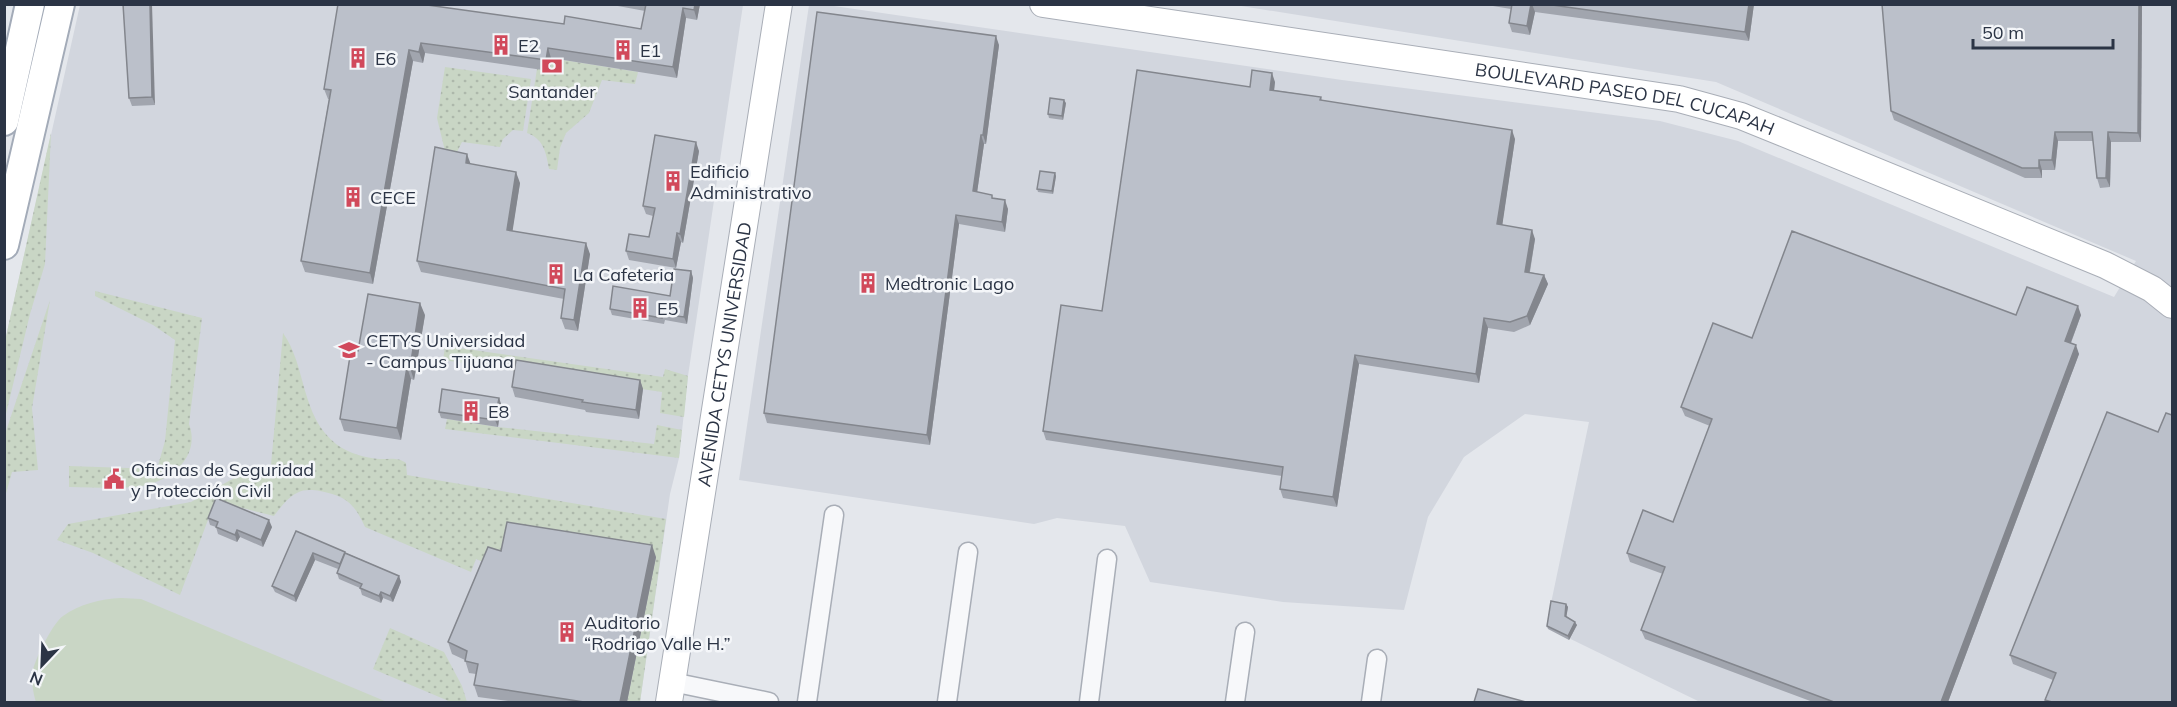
<svg xmlns="http://www.w3.org/2000/svg" width="2177" height="707" viewBox="0 0 2177 707" font-family="Mulish,sans-serif">
	<style>
		.built { fill: #d2d6de }
		.green { fill: url(#green-dots) }
		.pitch { fill: #c9d6c5 }
		.lines { fill: none; stroke-linecap: round; stroke-linejoin: round }
		.minor-casing { stroke: #a9aeb7; stroke-width: 21 }
		.secondary-casing { stroke: #a9aeb7; stroke-width: 28 }
		.primary-casing { stroke: #a3abb8; stroke-width: 32 }
		.minor { stroke: #f7f8fa; stroke-width: 18 }
		.secondary { stroke: #fff; stroke-width: 26 }
		.primary { stroke: #fff; stroke-width: 28 }
		.wall { fill: #a1a5ae }
		.shaded-wall { fill: #83868d }
		.building { fill: #bbc0ca; stroke: #83868d; stroke-width: 1.5 }
		.labels { text-anchor: middle; dominant-baseline: central; stroke-width: 5; stroke-linejoin: round; paint-order: stroke }
		.poi-label { font-size: 18px; fill: #2b3445; stroke: #f4f6f9; text-anchor: start }
		.street-label { font-size: 18px; fill: #2b3445; stroke: #f4f6f9 }
	</style>
	<defs>
		<pattern id="green-dots" width="8" height="8" patternUnits="userSpaceOnUse" patternTransform="scale(1.5)"><rect width="8" height="8" fill="#c9d6c5"/><path d="M2 2h.1M6 6h.1" fill="none" stroke="#adb8ab" stroke-width="1.8" stroke-linecap="round"/></pattern>
	</defs>
	<rect width="100%" height="100%" fill="#e4e7ec"/>
	<!-- built -->
	<g class="built">
		<polygon points="80,5 743,5 688,376 679,458 670,494 640,702 5,702 5,341"/>
		<polygon points="809,5 827,5 1342,80 1660,121 1738,141 2114,297 2136,261 1716,82 1235,5 2172,5 2172,702 1700,702 1546,627 1589,422 1525,414 1464,457 1428,517 1404,610 1283,602 1150,582 1125,526 1057,518 1034,524 739,480"/>
	</g>
	<!-- green -->
	<g class="green">
		<path d="M551,58L638,72L635,84L602,80L589,113L566,133L560,148L557,170L549,169C546,153 544,139 527,133L537,69L550,71Z"/>
		<polygon points="445,67 531,79 523,131 513,130 503,139 500,147 462,142 457,152 445,151 437,118"/>
		<polygon points="51,133 45,264 30,314 5,418 5,341"/>
		<path d="M95,291L202,318L189,424C202,459 166,485 134,487C113,489 90,487 69,487V466L157,469L165,441L175,340L153,325L95,296Z"/>
		<polygon points="50,300 32,408 38,470 12,472 5,497 5,434"/>
		<path d="M283,333C307,367 300,415 336,444C348,453 365,458 380,459C390,459 398,457 406,463L407,475L666,519L640,702H627L656,557L490,565L476,559L471,572L365,527C354,503 346,496 320,491C313,490 304,489 297,493C288,497 280,508 274,516L215,501L180,595L93,553L57,540L68,524L191,502L236,477L270,476Z"/>
		<polygon points="445,346 663,377 665,369 688,376 684,417 660,413 662,392 443,360"/>
		<polygon points="447,419 498,427 654,444 657,425 682,430 679,458 445,429"/>
		<polygon points="390,628 444,652 462,686 467,702 451,702 373,669"/>
	</g>
	<!-- pitch -->
	<path class="pitch" d="M121,598L141,599L387,702H36C33,693 31,679 33,670C36,657 53,623 63,616C80,604 100,599 121,598Z"/>
	<g class="lines">
		<!-- minor casing -->
		<g class="minor-casing">
			<g id="minor">
				<polyline points="672,682 769,702"/>
				<polyline points="807,702 834,515"/>
				<polyline points="947,702 968,552"/>
				<polyline points="1089,702 1107,559"/>
				<polyline points="1235,702 1245,632"/>
				<polyline points="1371,702 1377,659"/>
			</g>
		</g>
		<!-- secondary casing -->
		<g class="secondary-casing">
			<g id="secondary">
				<path id="s1" d="M1043,4L1679,99L1741,116L1783,133L2105,265L2152,289L2172,305"/>
				<path id="s2" d="M669,702L779,4"/>
			</g>
		</g>
		<!-- primary casing -->
		<g class="primary-casing">
			<g id="primary">
				<polyline points="4,121 30,4"/>
				<polyline points="4,245 60,4"/>
			</g>
		</g>
		<!-- minor -->
		<use href="#minor" class="minor"/>
		<!-- secondary -->
		<use href="#secondary" class="secondary"/>
		<!-- primary -->
		<use href="#primary" class="primary"/>
	</g>
	<!-- wall -->
	<g class="wall">
		<polygon points="123,4 155,105 132,106 129,98"/>
		<polygon points="338,4 564,24 641,29 645,11 607,4 700,4 697,20 686,18 677,78 551,58 550,71 425,53 423,63 413,61 373,284 305,272 301,261 329,99 328,99 324,89"/>
		<polygon points="1481,4 1754,4 1749,41 1535,12 1530,35 1512,32 1509,23 1511,9"/>
		<polygon points="2142,4 2141,142 2111,142 2110,187 2100,188 2097,178 2093,141 2058,141 2055,170 2042,170 2042,178 2025,178 1894,120 1891,111"/>
		<polygon points="999,45 986,144 984,144 977,192 993,198 1008,209 1005,232 959,224 930,445 767,423 764,413"/>
		<polygon points="1275,82 1274,90 1321,97 1322,100 1515,139 1502,225 1535,239 1530,272 1544,275 1548,284 1530,325 1514,332 1488,328 1479,383 1359,364 1337,507 1283,498 1280,489 1282,476 1046,440 1043,431 1102,311 1250,87"/>
		<polygon points="1066,103 1063,120 1049,118 1048,114"/>
		<polygon points="699,151 683,243 681,242 676,268 629,260 626,251 649,237 653,216 646,214 643,206"/>
		<polygon points="471,164 520,183 512,231 590,254 578,331 565,329 561,318 564,299 421,272 417,261"/>
		<polygon points="1056,176 1053,194 1038,192 1037,189"/>
		<polygon points="691,271 693,278 687,324 665,320 664,324 612,315 610,309 670,296"/>
		<polygon points="425,315 414,380 411,379 401,440 344,431 340,419 358,351"/>
		<polygon points="2016,315 2081,315 2071,343 2079,354 1948,702 1813,702 1645,639 1641,630 1663,574 1630,562 1627,553 1673,522 1710,426 1685,416 1681,407 1752,338"/>
		<polygon points="640,380 643,389 639,419 586,412 585,410 515,397 512,387"/>
		<polygon points="499,398 501,404 498,427 441,418 439,412"/>
		<polygon points="208,518 272,527 263,547 240,537 237,542 218,534 216,527 210,525"/>
		<polygon points="296,531 399,576 401,582 393,602 383,598 381,603 362,595 360,588 339,579 337,573 338,569 315,560 296,602 275,592 272,586"/>
		<polygon points="501,551 656,557 627,702 515,702 478,697 474,685 476,674 469,673 465,660 452,654 448,642"/>
		<polygon points="1566,604 1568,607 1566,617 1577,625 1569,640 1548,629 1547,626"/>
		<polygon points="2010,655 2172,702 2046,702 2045,700 2053,680 2013,664"/>
	</g>
	<!-- shaded-wall -->
	<g class="shaded-wall">
		<polygon points="150,4 152,4 155,105 152,97"/>
		<polygon points="695,4 700,4 697,20 694,10"/>
		<polygon points="1531,4 1532,4 1535,12 1530,35 1527,26"/>
		<polygon points="1749,4 1754,4 1749,41 1745,32"/>
		<polygon points="2139,4 2142,4 2141,142 2138,133"/>
		<polygon points="683,8 686,18 677,78 673,67"/>
		<polygon points="996,36 999,45 986,144 983,135"/>
		<polygon points="421,43 425,53 423,63 419,52"/>
		<polygon points="548,48 551,58 550,71 546,60"/>
		<polygon points="409,50 413,61 373,284 370,273"/>
		<polygon points="1272,73 1275,82 1273,99 1270,90"/>
		<polygon points="1064,100 1066,103 1063,120 1062,116"/>
		<polygon points="1512,130 1515,139 1501,234 1497,224"/>
		<polygon points="2055,132 2058,141 2055,170 2052,160"/>
		<polygon points="2108,132 2111,142 2110,187 2106,178"/>
		<polygon points="981,135 984,144 976,200 973,191"/>
		<polygon points="696,142 699,151 683,243 680,234"/>
		<polygon points="467,154 471,165 466,163"/>
		<polygon points="2039,160 2042,170 2042,178 2039,168"/>
		<polygon points="516,172 520,183 511,241 507,230"/>
		<polygon points="1055,173 1056,176 1053,194 1052,191"/>
		<polygon points="1005,200 1008,209 1005,232 1002,222"/>
		<polygon points="956,215 959,224 930,445 927,435"/>
		<polygon points="1532,230 1535,239 1528,281 1525,272"/>
		<polygon points="677,233 681,242 676,268 673,259"/>
		<polygon points="586,243 590,254 578,331 574,320"/>
		<polygon points="691,271 693,278 687,324 684,317"/>
		<polygon points="1544,275 1548,284 1530,325 1527,316"/>
		<polygon points="420,303 425,315 414,380 410,368"/>
		<polygon points="2078,306 2081,315 2068,350 2065,341"/>
		<polygon points="1484,318 1488,328 1479,383 1476,374"/>
		<polygon points="2076,345 2079,354 1948,702 1941,702"/>
		<polygon points="1355,355 1359,364 1337,507 1333,497"/>
		<polygon points="407,367 411,379 401,440 397,428"/>
		<polygon points="640,380 643,389 639,419 636,410"/>
		<polygon points="499,398 501,404 498,427 495,420"/>
		<polygon points="269,520 272,527 263,547 261,540"/>
		<polygon points="237,530 240,537 237,542 235,535"/>
		<polygon points="652,545 656,557 627,702 620,702"/>
		<polygon points="313,553 315,560 296,602 294,596"/>
		<polygon points="399,576 401,582 393,602 390,596"/>
		<polygon points="381,592 383,598 381,603 379,596"/>
		<polygon points="1566,604 1568,607 1566,619 1565,616"/>
		<polygon points="1575,622 1577,625 1569,640 1568,636"/>
	</g>
	<!-- building -->
	<g class="building">
		<polygon points="123,4 150,4 152,97 129,98"/>
		<polygon points="338,4 420,4 564,24 565,16 641,29 646,4 695,4 694,10 683,8 673,67 548,48 546,60 421,43 419,52 409,50 370,273 301,261 331,90 324,89"/>
		<polygon points="1512,4 1531,4 1527,26 1509,23"/>
		<polygon points="1545,4 1749,4 1745,32"/>
		<polygon points="1882,4 2139,4 2138,133 2108,132 2106,178 2097,178 2092,132 2055,132 2052,160 2039,160 2039,168 2022,168 1891,111"/>
		<polygon points="817,12 996,36 983,135 981,135 973,191 992,195 992,198 1005,200 1002,222 956,215 927,435 764,413"/>
		<polygon points="1137,70 1250,87 1252,70 1272,73 1270,90 1321,97 1320,100 1512,130 1497,224 1532,230 1525,272 1544,275 1527,316 1510,322 1484,318 1476,374 1355,355 1333,497 1280,489 1283,467 1043,431 1061,305 1102,311"/>
		<polygon points="1050,98 1064,100 1062,116 1048,114"/>
		<polygon points="655,135 696,142 680,234 677,233 673,259 626,251 629,234 649,237 655,208 643,206"/>
		<polygon points="435,147 467,154 466,163 516,172 507,230 586,243 574,320 561,318 565,289 417,261"/>
		<polygon points="1040,171 1055,173 1052,191 1037,189"/>
		<polygon points="1792,231 2016,315 2027,287 2078,306 2065,341 2076,345 1941,702 1834,702 1641,630 1665,567 1627,553 1643,510 1673,522 1712,419 1681,407 1713,323 1752,338"/>
		<polygon points="674,269 691,271 684,317 662,314 662,318 610,309 613,286 670,296"/>
		<polygon points="368,294 420,303 410,368 407,367 397,428 340,419 351,350 358,351"/>
		<polygon points="516,360 640,380 636,410 582,402 583,400 512,387"/>
		<polygon points="442,389 499,398 495,420 439,412"/>
		<polygon points="2107,412 2158,432 2166,413 2172,415 2172,702 2052,702 2045,700 2056,673 2010,655"/>
		<polygon points="216,498 269,520 261,540 237,530 235,535 216,527 218,522 208,518"/>
		<polygon points="507,522 652,545 620,702 584,702 474,685 478,664 465,661 467,651 448,642 488,547 501,551"/>
		<polygon points="296,531 345,552 340,564 313,553 294,596 272,586"/>
		<polygon points="345,553 399,576 390,596 381,592 379,596 360,588 362,584 337,573"/>
		<polygon points="1551,601 1566,604 1565,616 1575,622 1568,636 1547,626"/>
		<polygon points="1478,689 1526,702 1474,702"/>
	</g>
	<!-- icons -->
	<defs>
		<g id="building-bare" transform="scale(1.62)"><path d="M-4-6H4V6H1V3H-1V6H-4ZM-2.5-4.3h1.7v1.8h-1.7ZM.8-4.3h1.7v1.8H.8ZM-2.5-1h1.7V.8h-1.7ZM.8-1h1.7V.8H.8Z" fill="#d1495b" stroke="#f4f6f9" stroke-width="2.5" paint-order="stroke"/></g>
		<g id="bank-bare" transform="scale(1.62)"><path d="M-6-4H6V4H-6ZM0-2.3a2.3 2.3 0 1 0 0 4.6a2.3 2.3 0 1 0 0-4.6Z" fill="#d1495b" stroke="#f4f6f9" stroke-width="2.5" paint-order="stroke"/></g>
		<g id="university-bare" transform="scale(1.62)"><path d="M0-5L7-2L0 1L-7-2ZM-4 1L0 2.5L4 1V4Q0 6-4 4Z" fill="#d1495b" stroke="#f4f6f9" stroke-width="2.5" paint-order="stroke"/></g>
		<g id="civic-bare" transform="scale(1.62)"><path d="M-.6-6.5H3V-4.5H.6V-3L4-1V1h2V6H-6V1h2V-1L-.6-3ZM-1.2 2.5V6h2.4V2.5Z" fill="#d1495b" stroke="#f4f6f9" stroke-width="2.5" paint-order="stroke"/></g>
	</defs>
	<g fill-rule="evenodd">
		<use href="#building-bare" x="501" y="45"/>
		<use href="#building-bare" x="623" y="50"/>
		<use href="#building-bare" x="358" y="58"/>
		<use href="#bank-bare" x="552" y="66"/>
		<use href="#building-bare" x="673" y="181"/>
		<use href="#building-bare" x="353" y="197"/>
		<use href="#building-bare" x="556" y="274"/>
		<use href="#building-bare" x="868" y="283"/>
		<use href="#building-bare" x="640" y="308"/>
		<use href="#university-bare" x="349" y="350"/>
		<use href="#building-bare" x="471" y="411"/>
		<use href="#civic-bare" x="114" y="479"/>
		<use href="#building-bare" x="567" y="632"/>
	</g>
	<g class="labels">
		<!-- poi labels -->
		<g class="poi-label">
			<text x="518" y="45">E2</text>
			<text x="640" y="50">E1</text>
			<text x="375" y="58">E6</text>
			<text x="552" y="91" text-anchor="middle">Santander</text>
			<text x="690" y="171">Edificio<tspan x="690" dy="21">Administrativo</tspan></text>
			<text x="370" y="197">CECE</text>
			<text x="573" y="274">La Cafeteria</text>
			<text x="885" y="283">Medtronic Lago</text>
			<text x="657" y="308">E5</text>
			<text x="366" y="340">CETYS Universidad<tspan x="366" dy="21">- Campus Tijuana</tspan></text>
			<text x="488" y="411">E8</text>
			<text x="131" y="469">Oficinas de Seguridad<tspan x="131" dy="21">y Protección Civil</tspan></text>
			<text x="584" y="622">Auditorio<tspan x="584" dy="21">“Rodrigo Valle H.”</tspan></text>
		</g>
		<!-- street labels -->
		<g class="street-label">
			<text stroke="none"><textPath href="#s1" startOffset="590">BOULEVARD PASEO DEL CUCAPAH</textPath></text>
			<text stroke="none"><textPath href="#s2" startOffset="352">AVENIDA CETYS UNIVERSIDAD</textPath></text>
		</g>
	</g>
	<!-- border -->
	<rect width="2177" height="707" fill="none" stroke="#2b3445" stroke-width="12"/>
	<!-- north arrow -->
	<g transform="translate(42 665) rotate(203)" stroke="#f4f6f9" stroke-width="4.5" paint-order="stroke">
	<path d="M0-4.5L10 22L0 15L-10 22Z" fill="#2b3445"/>
	<text y="-9" font-size="16" font-weight="bold" text-anchor="middle" fill="#2b3445">N</text>
	</g>
	<!-- scale -->
	<path d="M1973 39v9h140v-9" fill="none" stroke="#2b3445" stroke-width="3"/>
	<text x="1982" y="39" font-size="18" fill="#2b3445" stroke="#f4f6f9" stroke-width="4.5" paint-order="stroke">50 m</text>
</svg>
